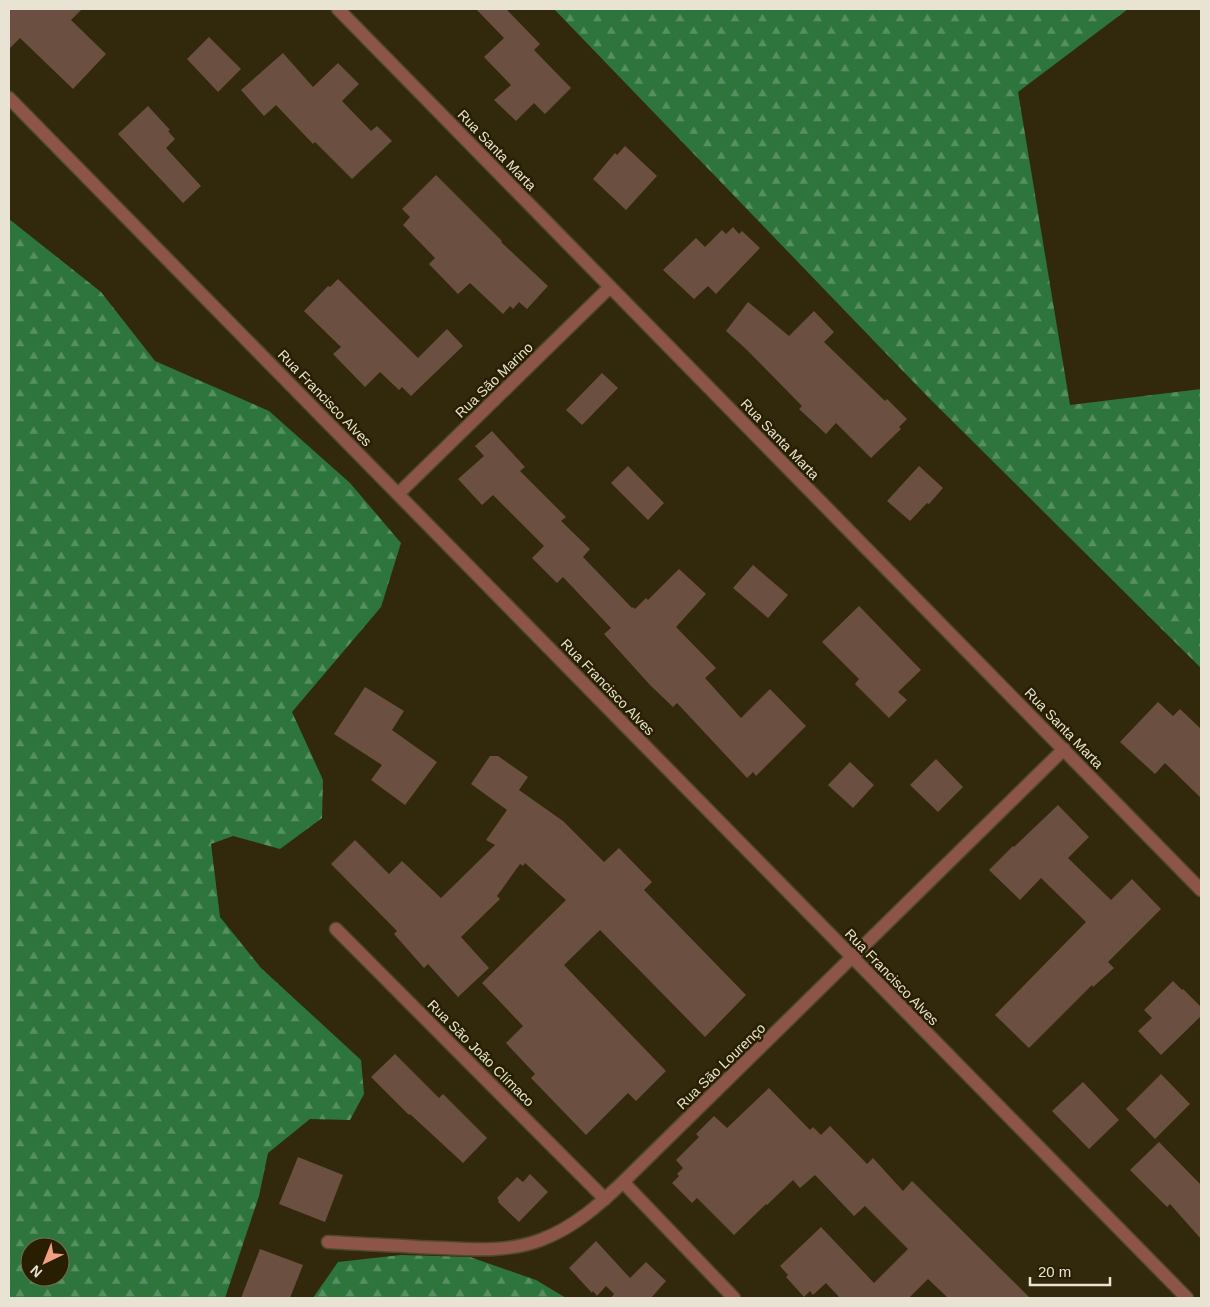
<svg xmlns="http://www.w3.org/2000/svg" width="1210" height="1307" viewBox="0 0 1210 1307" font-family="Arial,sans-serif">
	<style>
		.forest { fill: url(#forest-firs); fill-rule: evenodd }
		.building { fill: #6b4f40 }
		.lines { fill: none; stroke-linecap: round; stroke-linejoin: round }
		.minor-casing { stroke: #4f472d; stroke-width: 15 }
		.minor { stroke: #8d5547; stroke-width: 12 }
		.labels { text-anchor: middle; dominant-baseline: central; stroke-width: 5; stroke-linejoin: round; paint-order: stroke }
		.street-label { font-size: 14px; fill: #e8e3d2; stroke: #281f03 }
	</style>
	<defs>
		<pattern id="forest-firs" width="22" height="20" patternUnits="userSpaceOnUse" patternTransform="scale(1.25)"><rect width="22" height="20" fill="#2e753d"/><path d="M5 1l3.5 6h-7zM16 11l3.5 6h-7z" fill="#568f61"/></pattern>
	</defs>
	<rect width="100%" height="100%" fill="#32290d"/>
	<!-- forest -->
	<g class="forest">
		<polygon points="554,9 1128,9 1018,92 1070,405 1201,389 1201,668 928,397"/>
		<path d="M9,219L101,292L155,361L269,411L350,483L401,543L381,607L292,712L323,780L322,818L280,849L233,836L211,844L220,917L261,968L361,1060L364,1094L350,1120L310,1119L268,1153L259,1196L225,1298H9ZM30,1247H60V1277H30Z"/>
		<polygon points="401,1255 470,1257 536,1280 566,1298 313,1298 338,1262"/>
	</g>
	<!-- building -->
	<g class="building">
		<polygon points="9,9 82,9 71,20 106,54 73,89 20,38 9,49"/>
		<polygon points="476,9 506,9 540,44 534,50 571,88 545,114 534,103 516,121 494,100 511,85 484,57 504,38"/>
		<polygon points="209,37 241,69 218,92 187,59"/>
		<polygon points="283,53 313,87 338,63 359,84 342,101 371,131 377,126 392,141 352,179 315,142 313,144 276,105 264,116 241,90"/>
		<polygon points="148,106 170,130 168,131 175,139 166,148 201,186 183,203 118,134"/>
		<polygon points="625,146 657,176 626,210 593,179 615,153 617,155"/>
		<polygon points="436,175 502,241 501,242 548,286 527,309 519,302 513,309 510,306 503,314 470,283 458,294 429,264 435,258 403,225 410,217 402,209"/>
		<polygon points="733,227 739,234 742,231 760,248 716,294 708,286 694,299 663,270 696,238 705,247 722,230 726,234"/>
		<polygon points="338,279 418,358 447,329 463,346 411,396 402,387 399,390 380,372 365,387 333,354 341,347 304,311 328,286 330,287"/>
		<polygon points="748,302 789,336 814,311 834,332 824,342 885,401 887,399 907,419 899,427 901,429 871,458 836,423 826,434 799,409 802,406 746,349 726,331"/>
		<polygon points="602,373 618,388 582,425 566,410"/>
		<polygon points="492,431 525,467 520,471 566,517 561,521 590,549 583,557 632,608 633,607 635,609 646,598 648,600 679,569 706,594 676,627 716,668 705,678 741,718 770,689 806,726 756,776 753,772 747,778 677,703 673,707 650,685 604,634 611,628 563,577 557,583 532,558 544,546 493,495 482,505 458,479 484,456 475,446"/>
		<polygon points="628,466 664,503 648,520 611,483"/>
		<polygon points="919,466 943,488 929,504 927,503 910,521 887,501"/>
		<polygon points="753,565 788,595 768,618 733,588"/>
		<polygon points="859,606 921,670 898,692 907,700 889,718 855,684 859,679 822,642"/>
		<polygon points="365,687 404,711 392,730 437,762 405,805 371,780 382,765 334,734"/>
		<polygon points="1158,702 1173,716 1180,709 1201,729 1201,798 1165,763 1155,774 1120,742"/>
		<polygon points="490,756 498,756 528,777 519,790 563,821 604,862 619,848 652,882 644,890 746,995 705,1037 600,930 564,965 666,1071 636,1101 628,1093 586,1135 531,1078 535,1074 506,1043 523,1026 482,983 566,900 525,863 523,866 520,864 497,896 500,899 461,937 489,968 458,997 428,964 424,968 394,934 397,931 331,864 355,840 389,874 402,861 441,898 495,845 486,840 507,810 471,784"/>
		<polygon points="936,759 963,787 938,812 910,785"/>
		<polygon points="850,762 874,785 853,808 828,785"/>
		<polygon points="1058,805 1089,837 1068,858 1111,900 1132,879 1161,909 1108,962 1114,968 1093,987 1092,985 1029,1048 995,1015 1086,922 1041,878 1020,900 989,870 1013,846 1014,847"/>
		<polygon points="1173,981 1182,990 1183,989 1201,1007 1201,1016 1161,1055 1138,1031 1152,1018 1144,1010"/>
		<polygon points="395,1054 439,1098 443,1094 487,1138 463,1163 410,1114 409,1115 371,1077"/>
		<polygon points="1161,1074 1190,1104 1155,1139 1126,1109"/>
		<polygon points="1083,1082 1119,1120 1089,1149 1052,1111"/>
		<polygon points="769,1088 810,1130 813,1127 821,1135 830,1126 867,1164 873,1158 903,1191 912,1181 1030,1298 948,1298 928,1279 909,1298 840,1298 826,1283 813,1295 810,1291 804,1297 786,1277 788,1275 780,1266 821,1227 874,1283 908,1249 865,1206 854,1216 815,1175 800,1188 793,1180 767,1205 766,1204 734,1235 697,1198 692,1203 672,1183 679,1176 677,1174 683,1168 676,1160 699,1137 696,1134 714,1116 727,1128"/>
		<polygon points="1159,1142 1201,1185 1201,1239 1170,1204 1167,1207 1130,1170"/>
		<polygon points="298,1157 343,1175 325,1222 279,1204"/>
		<polygon points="530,1174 548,1192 519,1222 498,1202 499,1201 497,1198 517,1177 523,1182"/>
		<polygon points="596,1241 630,1278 646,1262 666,1281 651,1298 611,1298 614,1294 606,1286 597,1296 593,1291 592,1293 569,1268"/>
		<polygon points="260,1249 303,1265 290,1298 241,1298"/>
	</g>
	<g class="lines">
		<!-- minor casing -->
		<g class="minor-casing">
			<g id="minor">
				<polyline points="338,9 1201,890"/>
				<polyline points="9,98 1187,1298"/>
				<polyline points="398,494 610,287"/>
				<polyline points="336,929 605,1199"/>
				<polyline points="623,1182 734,1298"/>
				<path d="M328,1242C358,1244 388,1245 419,1247C459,1248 504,1255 543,1239C574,1227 599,1205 623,1182L1064,749"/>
			</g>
		</g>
		<!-- minor -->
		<use href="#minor" class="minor"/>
	</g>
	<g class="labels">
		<!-- street labels -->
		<g class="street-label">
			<text transform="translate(497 150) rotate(46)">Rua Santa Marta</text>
			<text transform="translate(494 380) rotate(-44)">Rua São Marino</text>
			<text transform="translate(325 398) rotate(46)">Rua Francisco Alves</text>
			<text transform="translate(780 439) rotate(46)">Rua Santa Marta</text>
			<text transform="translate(608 687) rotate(46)">Rua Francisco Alves</text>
			<text transform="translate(1064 728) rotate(46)">Rua Santa Marta</text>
			<text transform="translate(892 977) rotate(46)">Rua Francisco Alves</text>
			<text transform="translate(481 1053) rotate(45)">Rua São João Clímaco</text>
			<text transform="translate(721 1066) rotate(-44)">Rua São Lourenço</text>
		</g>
	</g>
	<!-- border -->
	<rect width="1210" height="1307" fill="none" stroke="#e8e3d2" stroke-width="20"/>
	<!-- north arrow -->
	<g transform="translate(45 1262) rotate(223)"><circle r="24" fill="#281f03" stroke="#756d56"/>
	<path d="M0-4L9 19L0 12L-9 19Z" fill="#f3a082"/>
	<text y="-8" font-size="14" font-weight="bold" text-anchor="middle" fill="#e8e3d2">N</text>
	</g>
	<!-- scale -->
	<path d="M1030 1277v8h80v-8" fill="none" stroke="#e8e3d2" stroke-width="2.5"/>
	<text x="1038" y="1277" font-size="15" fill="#e8e3d2" stroke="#281f03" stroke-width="4" paint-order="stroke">20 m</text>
</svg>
